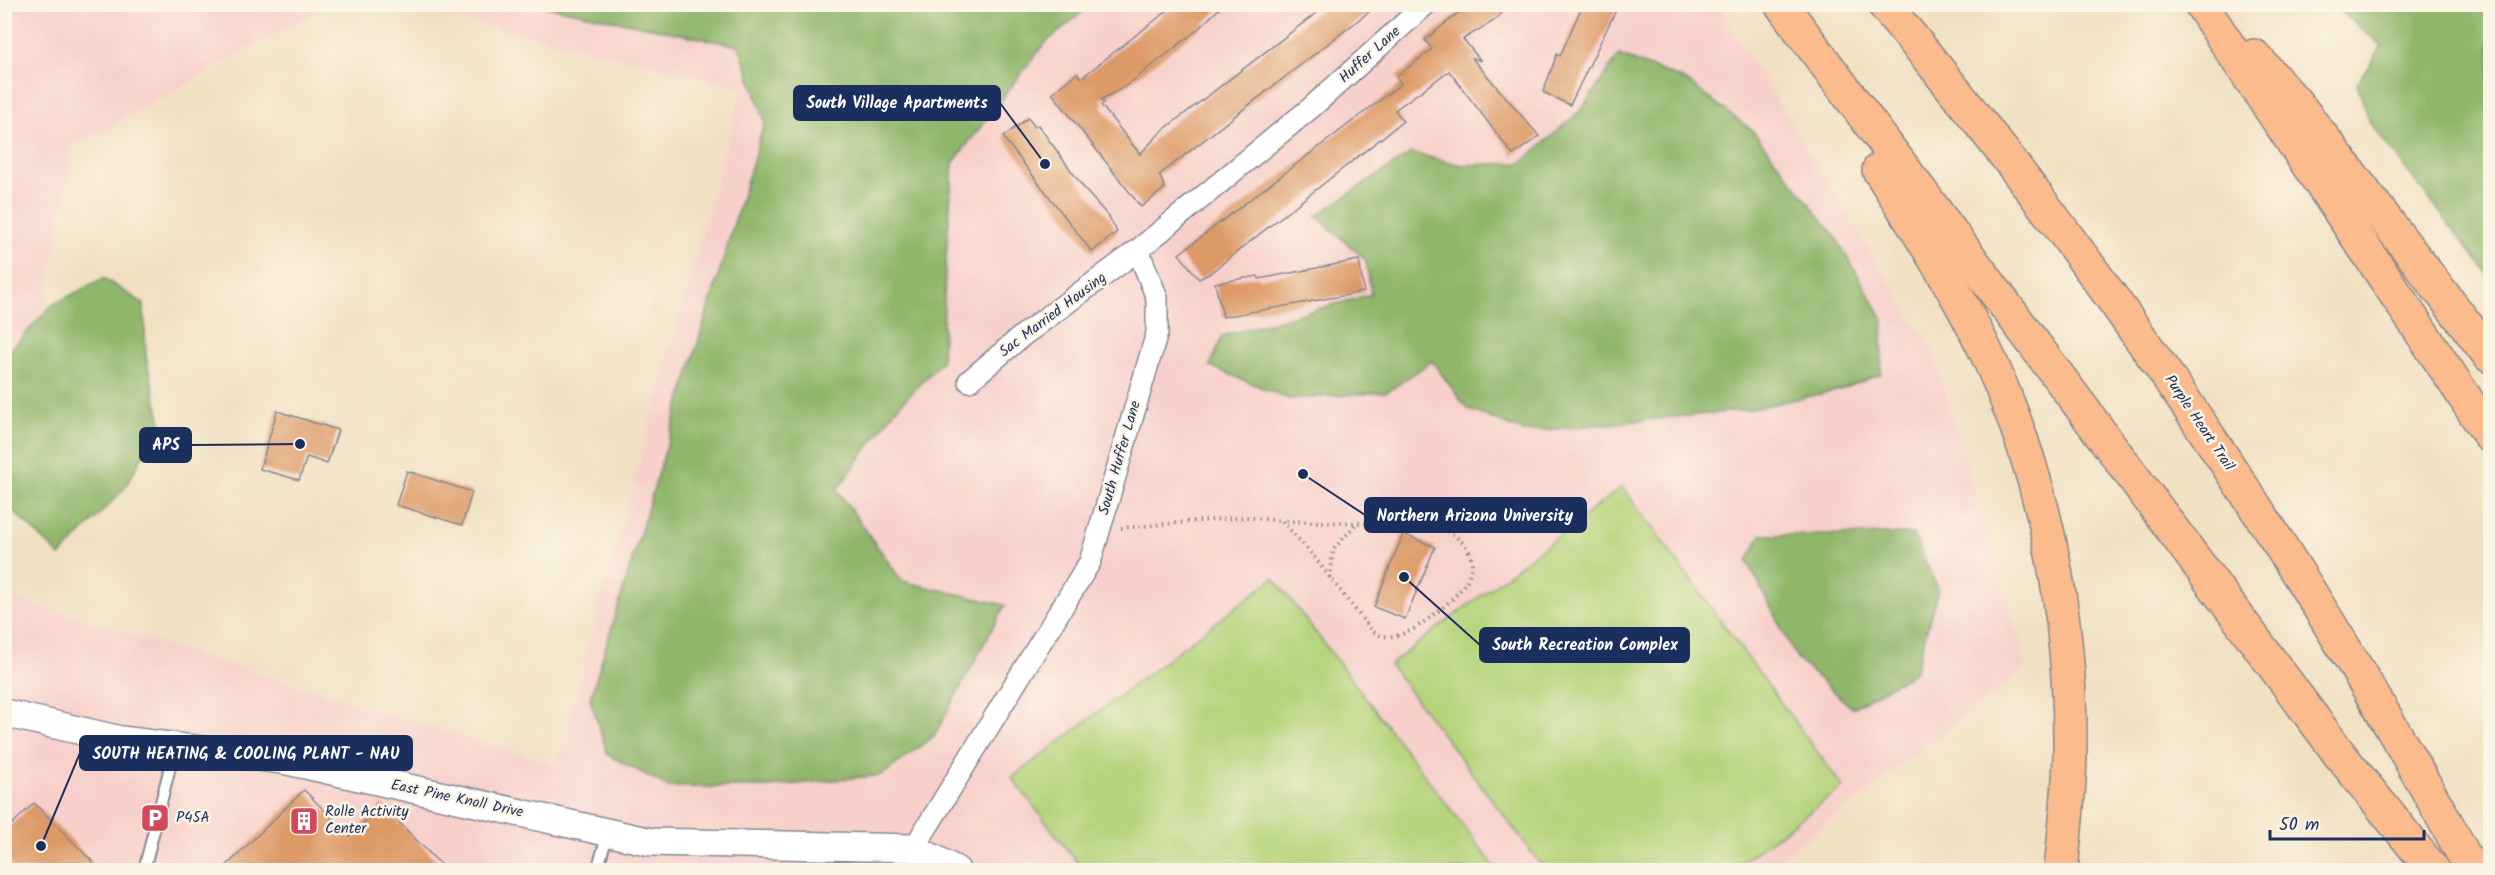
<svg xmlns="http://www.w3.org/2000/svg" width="2495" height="875" viewBox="0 0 2495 875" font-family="Kalam,sans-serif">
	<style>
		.built { fill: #f7d0cb }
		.green { fill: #b5d47b; stroke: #68826c; stroke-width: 1.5 }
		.forest { fill: #90b66b; stroke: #567264; stroke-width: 1.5 }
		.building { fill: #d96 }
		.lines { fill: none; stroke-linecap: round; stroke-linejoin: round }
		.service-casing { stroke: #868890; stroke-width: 14 }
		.minor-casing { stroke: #868890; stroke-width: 24 }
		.tertiary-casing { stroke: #868890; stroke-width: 30 }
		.motorway-casing { stroke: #868890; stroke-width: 36 }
		.path { stroke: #868890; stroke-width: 4; stroke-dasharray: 1.5 4.5; stroke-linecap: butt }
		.service { stroke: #fff; stroke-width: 10 }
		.minor { stroke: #fff; stroke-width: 21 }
		.tertiary { stroke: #fff; stroke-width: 27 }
		.motorway { stroke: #fbbb8c; stroke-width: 33 }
		.labels { text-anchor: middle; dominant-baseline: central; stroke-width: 5; stroke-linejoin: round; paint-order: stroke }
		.street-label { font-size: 15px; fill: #1b2f5e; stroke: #fcf5e5 }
		.poi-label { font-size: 15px; fill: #1b2f5e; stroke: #fcf5e5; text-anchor: start }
		.leader { fill: none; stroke: #1b2f5e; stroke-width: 2 }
		.callout-dot { fill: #1b2f5e; stroke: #fcf5e5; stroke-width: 2 }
		.callout { fill: #1b2f5e; stroke: #1b2f5e; stroke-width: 2 }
		.callout-label { font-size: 16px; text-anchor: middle; font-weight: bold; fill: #fff }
	</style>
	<rect width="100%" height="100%" fill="#fcf5e5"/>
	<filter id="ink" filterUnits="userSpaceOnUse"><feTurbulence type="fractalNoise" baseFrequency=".0167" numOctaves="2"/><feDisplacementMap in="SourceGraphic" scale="12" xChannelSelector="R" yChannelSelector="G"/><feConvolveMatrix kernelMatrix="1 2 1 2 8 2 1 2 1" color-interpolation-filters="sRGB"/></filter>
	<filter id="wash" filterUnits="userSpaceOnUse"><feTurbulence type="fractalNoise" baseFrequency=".008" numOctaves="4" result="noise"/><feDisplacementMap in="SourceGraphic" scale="24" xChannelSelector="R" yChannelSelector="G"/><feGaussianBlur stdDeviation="1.35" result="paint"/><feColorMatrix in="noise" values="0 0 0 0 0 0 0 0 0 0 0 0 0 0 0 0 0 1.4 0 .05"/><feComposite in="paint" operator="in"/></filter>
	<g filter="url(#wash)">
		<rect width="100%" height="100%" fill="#f1e0c1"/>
		<!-- built -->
		<g class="built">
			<polygon points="1717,4 1934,354 2027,667 1766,870 5,870 4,595 556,765 742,88 406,5"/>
			<polygon points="5,5 327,5 73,148 5,534"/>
		</g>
		<!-- green -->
		<g class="green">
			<polygon points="1622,487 1843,787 1731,870 1545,870 1390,665"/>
			<polygon points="1274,578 1497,870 1083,870 1012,778"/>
		</g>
		<!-- forest -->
		<g class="forest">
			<polygon points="539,5 1091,5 1044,44 953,163 945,272 942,361 895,410 837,490 902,581 1005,605 934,736 882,775 769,787 669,787 608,755 590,699 765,121 739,46"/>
			<polygon points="2333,5 2469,5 2490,15 2490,277 2370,123 2357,84 2382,46"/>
			<polygon points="1619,55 1685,80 1753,131 1837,239 1883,319 1881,374 1843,389 1746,410 1525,432 1467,409 1432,361 1387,392 1289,399 1210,366 1222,336 1371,294 1366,260 1316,216 1411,153 1463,165 1521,163 1581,110"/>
			<polygon points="103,278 144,304 146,357 161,423 124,489 60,556 5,503 5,356 52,305"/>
			<polygon points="1913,534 1938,590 1915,672 1852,708 1797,659 1747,561 1761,535"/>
		</g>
		<g id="blocks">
			<!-- building -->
			<g class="building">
				<polygon points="1176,4 1224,4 1196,31 1127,85 1101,100 1104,103 1101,105 1140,154 1162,131 1328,4 1379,4 1159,175 1165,188 1141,207 1052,93 1077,73 1081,78"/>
				<polygon points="1469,4 1511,4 1494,21 1463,39 1481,61 1471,57 1539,136 1513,155 1449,71 1395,110 1403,121 1209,274 1199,279 1179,254 1401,84 1396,77 1432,49 1425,40"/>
				<polygon points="1583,4 1619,4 1570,105 1543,92 1557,54 1560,56"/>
				<polygon points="1028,118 1035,127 1038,125 1086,191 1109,217 1117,232 1092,252 1003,137"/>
				<polygon points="1359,260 1364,292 1223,317 1215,283 1258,276 1259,279"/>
				<polygon points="277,411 338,430 327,464 307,457 299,480 260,469"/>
				<polygon points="407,471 472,492 462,525 396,505"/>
				<polygon points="1403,534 1435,547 1405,619 1374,607"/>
				<polygon points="304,790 350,836 382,805 446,870 222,870"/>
				<polygon points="34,803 93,862 85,870 15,870 4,860 4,832"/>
			</g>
		</g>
	</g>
	<g filter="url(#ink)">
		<use href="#blocks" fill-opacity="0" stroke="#868890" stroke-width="1.5"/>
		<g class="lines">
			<!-- service casing -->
			<g class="service-casing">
				<g id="service">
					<polyline points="144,870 175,747"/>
					<polyline points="597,870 608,833"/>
				</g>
			</g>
			<!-- minor casing -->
			<g class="minor-casing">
				<g id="minor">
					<polyline points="969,381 1022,336 1138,250"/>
					<polyline points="914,848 1090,562 1157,333 1157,298 1138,250 1313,106 1426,4"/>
				</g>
			</g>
			<!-- tertiary casing -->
			<g class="tertiary-casing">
				<polyline id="tertiary" points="4,713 121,740 283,760 651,842 914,848 956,870"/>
			</g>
			<!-- motorway casing -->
			<g class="motorway-casing">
				<g id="motorway">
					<polyline points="1781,4 2341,756 2433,870"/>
					<path d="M1884,4C2108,273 2305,563 2472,870"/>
					<path d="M2201,4C2296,150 2396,291 2490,436"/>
					<polyline points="2254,56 2297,104 2490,356"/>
					<path d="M1879,170C1923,239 1970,310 2001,386C2049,501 2071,624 2070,749C2070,789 2065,830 2061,870"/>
				</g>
			</g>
			<!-- path -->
			<g class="path">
				<polyline points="2343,4 2358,9 2383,4"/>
				<path d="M1121,528L1245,517L1282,521L1311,553L1371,630C1374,632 1379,636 1383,636C1404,639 1422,624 1437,612C1477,581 1490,549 1435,525L1282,521"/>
				<polyline points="1330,578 1333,550 1356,524"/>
			</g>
			<!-- service -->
			<use href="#service" class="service"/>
			<!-- minor -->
			<use href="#minor" class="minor"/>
			<!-- tertiary -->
			<use href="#tertiary" class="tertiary"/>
			<!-- motorway -->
			<use href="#motorway" class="motorway"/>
		</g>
	</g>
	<!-- icons -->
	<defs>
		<g id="parking-square" transform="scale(1.5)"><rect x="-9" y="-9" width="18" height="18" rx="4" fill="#d1495b" stroke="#fcf5e5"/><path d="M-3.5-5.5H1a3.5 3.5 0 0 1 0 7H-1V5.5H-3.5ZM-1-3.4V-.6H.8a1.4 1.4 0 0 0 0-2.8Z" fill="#fff"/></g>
		<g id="building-square" transform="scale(1.5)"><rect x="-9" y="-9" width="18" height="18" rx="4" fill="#d1495b" stroke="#fcf5e5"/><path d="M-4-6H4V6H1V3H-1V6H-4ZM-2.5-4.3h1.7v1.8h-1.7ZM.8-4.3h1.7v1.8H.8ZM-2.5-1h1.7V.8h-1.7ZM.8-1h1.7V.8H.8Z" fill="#fff"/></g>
	</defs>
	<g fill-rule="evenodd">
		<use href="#parking-square" x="155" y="818"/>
		<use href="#building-square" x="304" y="821"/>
	</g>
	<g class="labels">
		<!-- street labels -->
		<g class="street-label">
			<text transform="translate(1370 55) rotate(-42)">Huffer Lane</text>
			<text transform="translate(1053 315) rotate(-37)">Sac Married Housing</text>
			<text transform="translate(2199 423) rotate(56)">Purple Heart Trail</text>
			<text transform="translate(1120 458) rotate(-74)">South Huffer Lane</text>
			<text transform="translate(457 799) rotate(12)">East Pine Knoll Drive</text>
		</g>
		<!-- poi labels -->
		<g class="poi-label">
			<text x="325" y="812">Rolle Activity<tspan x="325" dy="17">Center</tspan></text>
			<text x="176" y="818">P45A</text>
		</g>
	</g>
	<!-- callouts -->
	<path class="leader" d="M1045 164L1000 103M300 444L191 445M1303 474L1365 515M1404 577L1480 645M41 846L80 753"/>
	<g class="callout-dot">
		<circle cx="1045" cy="164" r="6"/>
		<circle cx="300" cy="444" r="6"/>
		<circle cx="1303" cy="474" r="6"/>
		<circle cx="1404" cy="577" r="6"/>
		<circle cx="41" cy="846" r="6"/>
	</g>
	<g class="callout">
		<rect x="794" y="86" width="206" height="34" rx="6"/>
		<rect x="140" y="428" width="51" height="34" rx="6"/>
		<rect x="1365" y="498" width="221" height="34" rx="6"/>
		<rect x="1480" y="628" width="209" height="34" rx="6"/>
		<rect x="80" y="736" width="332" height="34" rx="6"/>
	</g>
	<g class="callout-label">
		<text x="897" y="108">South Village Apartments</text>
		<text x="166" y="450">APS</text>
		<text x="1475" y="521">Northern Arizona University</text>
		<text x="1585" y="650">South Recreation Complex</text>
		<text x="246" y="759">SOUTH HEATING &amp; COOLING PLANT - NAU</text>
	</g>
	<!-- margin -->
	<rect width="2495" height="875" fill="none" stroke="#fcf5e5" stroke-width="24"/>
	<!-- scale -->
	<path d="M2270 830v9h154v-9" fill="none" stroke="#1b2f5e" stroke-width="3"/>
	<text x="2279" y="830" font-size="18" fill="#1b2f5e" stroke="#fcf5e5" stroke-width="4.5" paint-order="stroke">50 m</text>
</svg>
